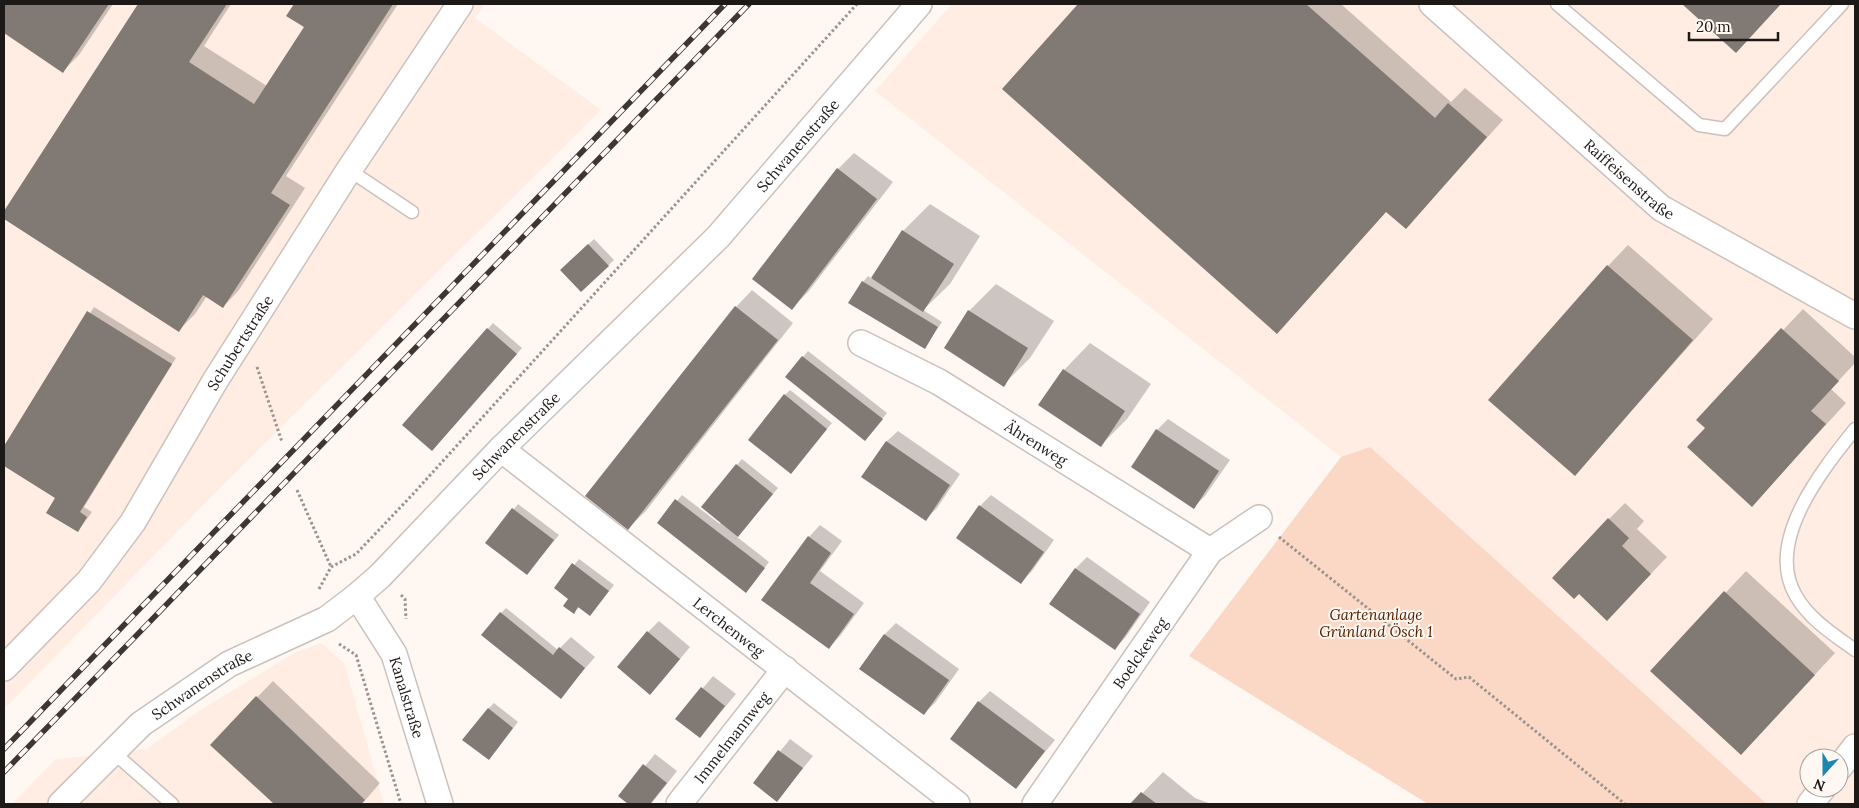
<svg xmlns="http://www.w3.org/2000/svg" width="1859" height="808" viewBox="0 0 1859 808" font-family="Lora,serif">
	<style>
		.built { fill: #ffede3; fill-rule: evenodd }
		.green { fill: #fbd8c5 }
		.shadow { fill: #0003 }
		.building { fill: #817974 }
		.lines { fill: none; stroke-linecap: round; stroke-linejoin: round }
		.lane-casing { stroke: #cbc1bc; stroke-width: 15 }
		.street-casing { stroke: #cbc1bc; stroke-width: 28 }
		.path { stroke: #9a9490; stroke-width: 3; stroke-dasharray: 2.5 2.5; stroke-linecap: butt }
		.lane { stroke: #fff; stroke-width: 12 }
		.street { stroke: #fff; stroke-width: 25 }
		.rail-casing { stroke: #3b3735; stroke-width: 5.5 }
		.rail { stroke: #fff7f2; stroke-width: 4; stroke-dasharray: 11; stroke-linecap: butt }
		.labels { text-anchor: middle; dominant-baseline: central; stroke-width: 4; stroke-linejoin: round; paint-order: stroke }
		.street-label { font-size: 15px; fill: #1c1917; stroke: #fff7f2 }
		.park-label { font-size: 15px; font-style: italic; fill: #532100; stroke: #fff7f2 }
	</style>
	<rect width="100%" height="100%" fill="#fff7f2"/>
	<!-- built -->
	<g class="built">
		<polygon points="4,4 485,4 475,18 601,110 213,495 4,709"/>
		<path d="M952,4H1855V804H1767L1370,448L1341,457L875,91ZM1809,758H1839V788H1809Z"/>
		<polygon points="321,643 344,663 384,804 12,804 55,760 147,749 199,711 294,653"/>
	</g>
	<!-- green -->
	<polygon class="green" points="1370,447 1767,804 1428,804 1189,656 1341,457"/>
	<!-- shadow -->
	<g class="shadow">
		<polygon points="4,4 113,4 79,55 63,71 4,31"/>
		<polygon points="139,4 231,4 204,46 267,86 306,27 288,15 296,4 398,4 286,176 305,188 239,290 223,307 207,296 195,314 179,330 4,217 4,213"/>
		<polygon points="1079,4 1341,4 1451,102 1465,88 1503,120 1406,228 1387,211 1003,89"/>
		<polygon points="1684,4 1781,4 1736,51"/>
		<polygon points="854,153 893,182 808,292 792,308 838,169"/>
		<polygon points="930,204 980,236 950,284 923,310 942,322 924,348 863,282 868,276 872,279 903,231"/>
		<polygon points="594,239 614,260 581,291 562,270"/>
		<polygon points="1628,245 1713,319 1575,474 1608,266"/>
		<polygon points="996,284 1054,321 1030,358 1003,385 969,311"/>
		<polygon points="752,290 793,323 645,512 628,528 587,496 736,307"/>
		<polygon points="94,307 176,358 84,507 92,512 78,531 57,498 4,465 4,449"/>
		<polygon points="1803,309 1855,357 1855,363 1831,389 1846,403 1752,505 1706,428 1698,420"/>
		<polygon points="493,323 522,348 437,444 404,425"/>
		<polygon points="1090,343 1151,384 1127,419 1100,446 1064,370"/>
		<polygon points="808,351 887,413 870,434 786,377"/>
		<polygon points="790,390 832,423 791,473 785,395"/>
		<polygon points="1168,419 1230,460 1205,496 1194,507 1157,430"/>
		<polygon points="898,431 960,474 937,508 926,519 886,442"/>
		<polygon points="742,459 778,488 737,537 769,562 751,586 658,523 682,495 720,524 721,522 702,507"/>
		<polygon points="991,495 1054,540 1032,571 1021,582 980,506"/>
		<polygon points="1625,503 1644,521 1637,529 1667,557 1623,603 1609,519"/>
		<polygon points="518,504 559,535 527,574 487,543"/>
		<polygon points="820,525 842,541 820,571 864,603 840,636 829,647 763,600 809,537"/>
		<polygon points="1087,557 1150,602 1125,638 1114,649 1076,568"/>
		<polygon points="579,559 614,585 590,615 579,607 574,612 569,598 556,588"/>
		<polygon points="1746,571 1835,653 1761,733 1652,671"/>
		<polygon points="506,608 558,650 571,637 595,657 560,697 501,613"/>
		<polygon points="659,621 690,647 661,682 648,632"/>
		<polygon points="896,623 959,669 935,703 923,714 861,669 885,634"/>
		<polygon points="713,676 736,694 700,737 677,719"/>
		<polygon points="273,681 380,783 362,804 275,804 211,745"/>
		<polygon points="990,691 1055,740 1016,787 979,702"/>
		<polygon points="494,703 518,722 494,753 488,709"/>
		<polygon points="790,739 813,756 777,800 755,783"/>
		<polygon points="655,754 677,771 651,804 630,804 620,796"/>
		<polygon points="1163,772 1195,798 1211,804 1132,804"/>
	</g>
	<!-- building -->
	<g class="building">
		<polygon points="4,4 109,4 63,73 4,33"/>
		<polygon points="138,4 227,4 189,62 254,104 304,27 286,16 294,4 393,4 271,193 290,205 223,308 203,295 179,332 4,219 4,211"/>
		<polygon points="1078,4 1306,4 1435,118 1448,103 1487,137 1406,229 1386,212 1277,334 1002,89"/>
		<polygon points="1682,4 1781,4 1736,53"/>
		<polygon points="837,168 877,199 792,310 752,279"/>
		<polygon points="902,230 954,264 923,312 871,278"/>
		<polygon points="588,244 609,266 581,292 560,270"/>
		<polygon points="1607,265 1693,340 1575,476 1488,400"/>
		<polygon points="862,281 938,327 925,349 848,303"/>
		<polygon points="735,306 778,340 628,530 585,496"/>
		<polygon points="968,310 1028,348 1004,387 944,348"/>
		<polygon points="87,311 172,364 80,512 87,517 78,532 46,513 55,498 4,466 4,446"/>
		<polygon points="487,328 517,354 432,451 402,425"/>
		<polygon points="1781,328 1839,381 1811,411 1826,424 1752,507 1687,447 1705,428 1696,420"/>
		<polygon points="802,356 883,419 865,441 785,377"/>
		<polygon points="1063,369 1125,411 1101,447 1038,405"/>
		<polygon points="784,394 827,429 791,474 748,440"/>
		<polygon points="1156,429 1219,471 1194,509 1131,467"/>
		<polygon points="886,441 950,485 926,521 861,477"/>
		<polygon points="736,464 773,494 738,537 701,507"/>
		<polygon points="675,499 765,568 746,593 657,523"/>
		<polygon points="979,505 1044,552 1021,584 956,538"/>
		<polygon points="512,508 554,540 527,575 485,543"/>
		<polygon points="1608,518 1629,538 1622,546 1651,574 1607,621 1579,594 1574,599 1552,578"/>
		<polygon points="808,536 831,553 810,583 854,614 829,649 761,600"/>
		<polygon points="572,563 609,591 590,616 578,607 574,614 563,606 568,599 554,588"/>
		<polygon points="1075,568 1140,614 1115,650 1049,604"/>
		<polygon points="1724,591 1815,675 1741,755 1650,671"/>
		<polygon points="500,612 553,655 559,647 585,668 561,699 481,635"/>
		<polygon points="647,631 680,659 650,695 617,667"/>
		<polygon points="884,634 949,680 924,715 859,669"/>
		<polygon points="701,687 725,706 700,738 675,719"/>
		<polygon points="256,696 365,800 361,804 274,804 210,745"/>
		<polygon points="978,701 1045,751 1016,789 950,739"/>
		<polygon points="488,708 513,728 489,760 462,740"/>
		<polygon points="778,750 803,768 777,802 753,783"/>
		<polygon points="643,764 667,783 650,804 628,804 618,796"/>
		<polygon points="1141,792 1157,804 1130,804"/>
	</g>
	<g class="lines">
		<!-- lane casing -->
		<g class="lane-casing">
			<g id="lane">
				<polyline points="1557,4 1699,125 1725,129 1842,4"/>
				<polyline points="349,170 412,212"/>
				<path d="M1855,429C1822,470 1764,542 1796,596C1809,619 1834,635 1855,650"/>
				<polyline points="113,752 172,804"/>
			</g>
		</g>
		<!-- street casing -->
		<g class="street-casing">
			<g id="street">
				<path id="s1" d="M1432,4L1661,208L1855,316"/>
				<path id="s2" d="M861,343L939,382L1210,551"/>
				<path id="s3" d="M501,449L957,804"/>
				<path id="s4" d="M357,596L394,654L440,804"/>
				<path id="s5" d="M4,668L89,581L133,522L215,381L349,170L460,4"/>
				<polyline points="1839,768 1855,747"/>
				<path id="s6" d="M61,804L141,724L229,664L327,619L357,596L380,576L501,449L718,237L919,4"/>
				<path id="s7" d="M679,804L785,669"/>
				<path id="s8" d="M1035,804L1210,551L1259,518"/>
				<polyline points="1810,804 1823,788"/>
			</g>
		</g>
		<!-- path -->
		<g class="path">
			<polyline points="257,367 282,442"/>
			<polyline points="297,490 331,567"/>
			<polyline points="1279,537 1456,679 1469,677 1625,804"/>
			<polyline points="319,589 331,567 356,554 413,494 857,4"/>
			<polyline points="401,595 405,599 406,619"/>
			<polyline points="339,644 356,655 401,804"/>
		</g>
		<!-- lane -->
		<use href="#lane" class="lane"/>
		<!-- street -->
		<use href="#street" class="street"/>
		<!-- rail casing -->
		<g class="rail-casing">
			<g id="rail">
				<polyline points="4,749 725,4"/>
				<polyline points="4,772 749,4"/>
			</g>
		</g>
		<!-- rail -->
		<use href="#rail" class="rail"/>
	</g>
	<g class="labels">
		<!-- street labels -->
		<g class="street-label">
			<text stroke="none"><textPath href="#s6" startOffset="996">Schwanenstraße</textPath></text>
			<text stroke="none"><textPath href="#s1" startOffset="264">Raiffeisenstraße</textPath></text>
			<text stroke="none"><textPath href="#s5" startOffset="404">Schubertstraße</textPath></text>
			<text stroke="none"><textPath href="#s6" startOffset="591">Schwanenstraße</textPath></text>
			<text stroke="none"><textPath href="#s2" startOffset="202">Ährenweg</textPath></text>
			<text stroke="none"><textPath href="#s3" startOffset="289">Lerchenweg</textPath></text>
			<text stroke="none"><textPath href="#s8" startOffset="184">Boelckeweg</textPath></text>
			<text stroke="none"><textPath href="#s6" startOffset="186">Schwanenstraße</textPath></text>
			<text stroke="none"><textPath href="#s4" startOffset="114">Kanalstraße</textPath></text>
			<text stroke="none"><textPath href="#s7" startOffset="85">Immelmannweg</textPath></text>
		</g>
		<!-- park labels -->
		<g class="park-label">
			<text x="1376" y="614">Gartenanlage<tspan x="1376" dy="17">Grünland Ösch 1</tspan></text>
		</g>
	</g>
	<!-- border -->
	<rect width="1859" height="808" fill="none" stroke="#1c1917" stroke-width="10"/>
	<!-- north arrow -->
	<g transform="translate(1824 773) rotate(201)"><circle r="24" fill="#fff7f2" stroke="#a49e9a"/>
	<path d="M0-4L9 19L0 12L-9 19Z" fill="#1e86af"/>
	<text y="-8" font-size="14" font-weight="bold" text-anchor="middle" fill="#1c1917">N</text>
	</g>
	<!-- scale -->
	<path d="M1689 32v8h89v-8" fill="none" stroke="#1c1917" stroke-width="2.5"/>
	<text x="1696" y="32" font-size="15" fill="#1c1917" stroke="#fff7f2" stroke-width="4" paint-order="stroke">20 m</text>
</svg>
